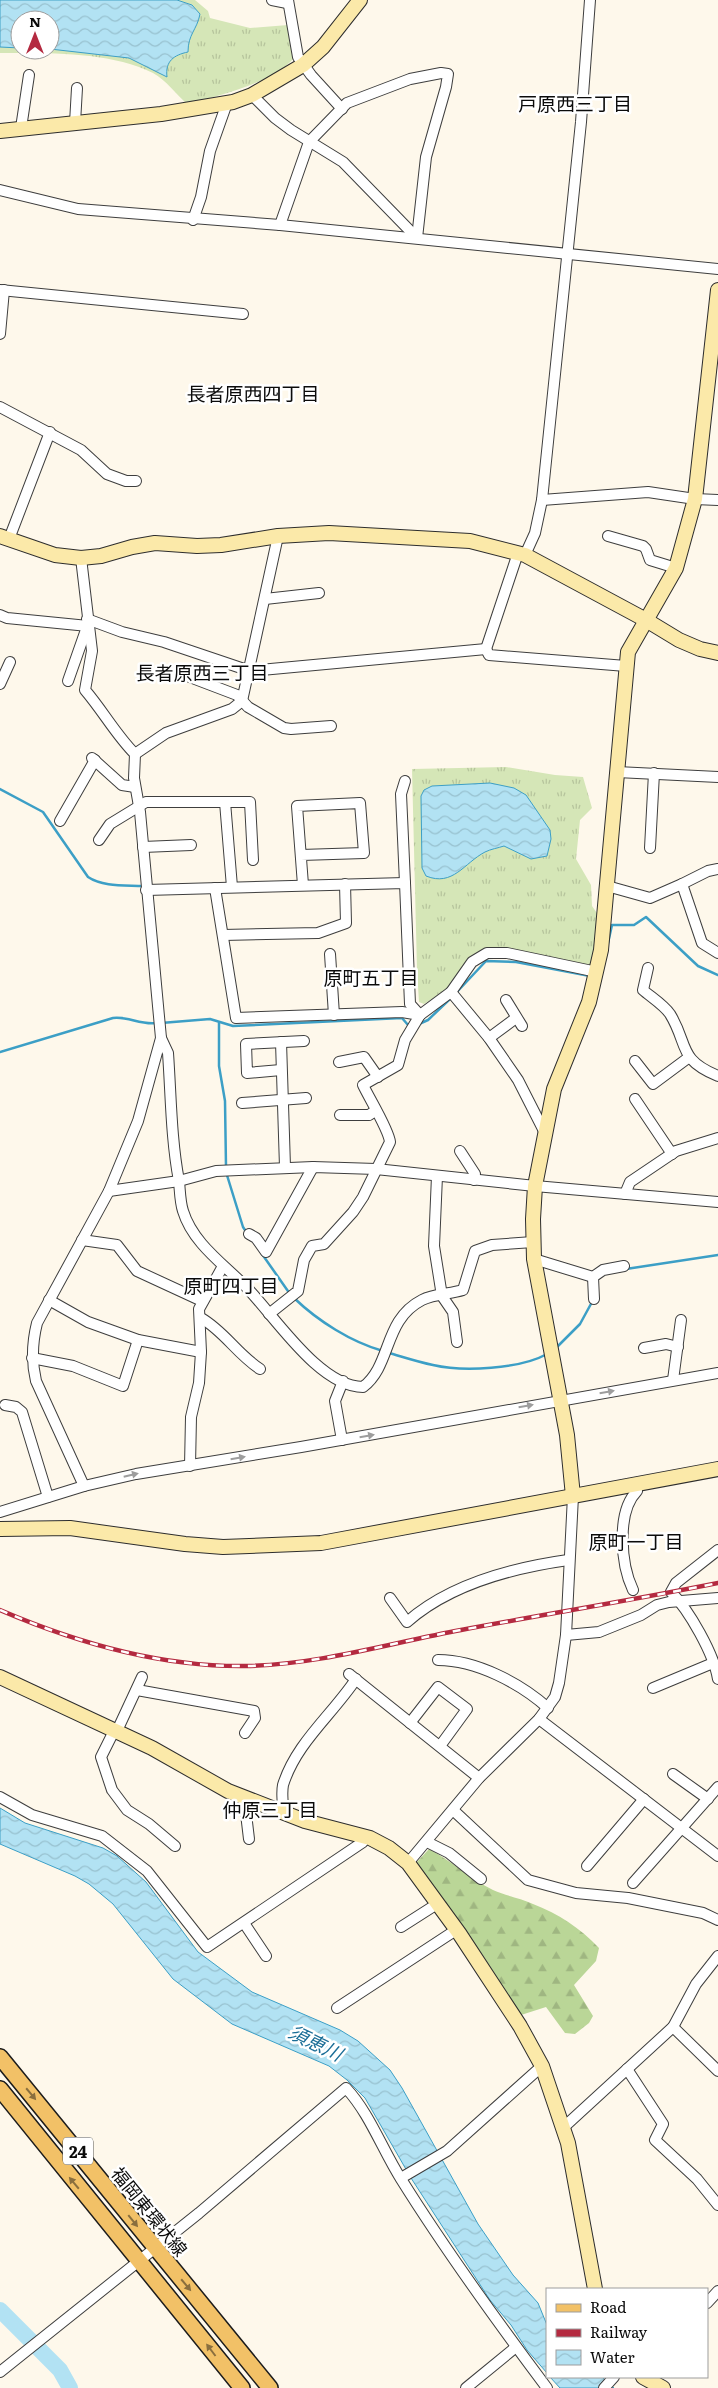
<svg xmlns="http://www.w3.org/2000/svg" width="718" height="2388" viewBox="0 0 718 2388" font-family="Literata,'Noto Sans JP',serif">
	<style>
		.grass { fill: url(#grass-tufts); fill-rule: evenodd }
		.forest { fill: url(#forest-firs) }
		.water { fill: url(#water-waves); stroke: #3c9fc6 }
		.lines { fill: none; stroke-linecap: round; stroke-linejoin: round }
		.stream { stroke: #3c9fc6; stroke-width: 2.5 }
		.river { stroke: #b2e2f3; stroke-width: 16 }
		.street-casing { stroke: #3e3e3e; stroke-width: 12 }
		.secondary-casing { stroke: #2d2d2d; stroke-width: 16 }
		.primary-casing { stroke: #1c1c1c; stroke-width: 18 }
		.street { stroke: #fff; stroke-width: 10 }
		.secondary { stroke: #fbe9a9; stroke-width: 14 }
		.primary { stroke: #f2c167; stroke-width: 15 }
		.rail-casing { stroke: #b42a40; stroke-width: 4.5 }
		.rail { stroke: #fff; stroke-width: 2.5; stroke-dasharray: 8; stroke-linecap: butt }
		.oneway { fill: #9d9d9d }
		.oneway2 { fill: #8a6f3e }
		.labels { text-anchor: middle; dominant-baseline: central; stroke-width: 5; stroke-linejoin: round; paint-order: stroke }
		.shield { fill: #fff; stroke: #545454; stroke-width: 1 }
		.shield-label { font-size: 16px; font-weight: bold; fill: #0b0b0b }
		.street-label { font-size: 18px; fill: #0b0b0b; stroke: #fff }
		.neighbourhood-label { font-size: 19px; fill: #0b0b0b; stroke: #fff }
		.water-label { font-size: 19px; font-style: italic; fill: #1b6e97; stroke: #fff }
	</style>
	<defs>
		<pattern id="grass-tufts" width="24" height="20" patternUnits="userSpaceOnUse" patternTransform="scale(1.25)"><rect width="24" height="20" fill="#d5e6b7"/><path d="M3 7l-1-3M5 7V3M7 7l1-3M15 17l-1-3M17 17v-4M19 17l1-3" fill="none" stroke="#b6c49c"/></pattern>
		<pattern id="forest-firs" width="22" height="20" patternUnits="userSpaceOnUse" patternTransform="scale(1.25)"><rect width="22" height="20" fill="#bad697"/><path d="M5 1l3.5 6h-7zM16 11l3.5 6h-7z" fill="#9fb681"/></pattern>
		<pattern id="water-waves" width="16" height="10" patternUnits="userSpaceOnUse" patternTransform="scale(1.25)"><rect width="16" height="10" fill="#b2e2f3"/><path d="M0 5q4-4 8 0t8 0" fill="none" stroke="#98c1cf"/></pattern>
	</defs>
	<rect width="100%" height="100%" fill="#fef8eb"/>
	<!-- grass -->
	<g class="grass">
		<path d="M0,0H195L208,11L210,18L250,28L288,25L294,58C273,83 218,96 187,104C176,94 166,80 153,73C109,51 47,53 0,53ZM20,20H50V50H20Z"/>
		<polygon points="506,767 555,775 583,777 592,808 580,820 576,859 591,885 592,906 599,916 592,967 485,949 448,989 424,1004 419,1002 417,970 412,769"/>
	</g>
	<!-- forest -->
	<path class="forest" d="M429,1849C452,1861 470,1879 493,1890C506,1896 520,1898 533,1904C559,1914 580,1928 599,1948L596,1961L574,1985L593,2016L589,2023L575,2034L565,2033L546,2007L521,2015L482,1954L416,1863Z"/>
	<!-- water -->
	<g class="water">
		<path d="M0,0H177L192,5L200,14C197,30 188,34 188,52C174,55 165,61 167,77L129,58L50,49V20H20V48L0,47Z"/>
		<path d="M490,783L514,788L526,795L550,830L551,839L547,856L531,859L504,846C498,848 491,849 485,852C464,863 453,887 426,876L422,868L421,796L424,790L432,786Z"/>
		<polygon points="0,1808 25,1823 103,1848 117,1856 146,1882 198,1952 252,1992 340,2030 358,2041 390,2070 402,2088 478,2224 513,2275 538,2303 547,2325 547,2373 527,2350 511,2325 490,2300 411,2178 365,2098 347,2080 329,2066 232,2024 173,1979 113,1904 89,1884 75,1876 0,1844"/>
		<polygon points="550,2377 602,2377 614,2388 560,2388"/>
	</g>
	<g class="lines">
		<!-- stream -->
		<g class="stream">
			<path d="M0,789L43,812L88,877C103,887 125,885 143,886"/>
			<polyline points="608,943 612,925 634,925 646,917 698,966 718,975"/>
			<polyline points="455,994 486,961 516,962 590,976"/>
			<polyline points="161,1023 210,1019 233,1026 402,1018 408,1025 411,1024"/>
			<polyline points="219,1023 219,1066 225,1101 226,1167"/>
			<polyline points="419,1024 428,1020 451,998"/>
			<path d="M0,1052L113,1018C128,1016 140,1025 156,1023"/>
			<polyline points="226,1172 243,1227 247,1233"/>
			<polyline points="262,1254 290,1294"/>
			<polyline points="626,1269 718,1255"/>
			<path d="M294,1298C318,1321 351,1342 383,1351"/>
			<polyline points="556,1348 580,1324 592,1302"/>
			<path d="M389,1353C403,1357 418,1362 433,1365C463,1372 520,1369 547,1354"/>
		</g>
		<!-- river -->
		<polyline class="river" points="0,2310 60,2370 70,2388"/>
		<!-- street casing -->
		<g class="street-casing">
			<g id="street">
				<polyline points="272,0 287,3"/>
				<polyline points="288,0 298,57 311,75 342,109"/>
				<polyline points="252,95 275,118 291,130 343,162 417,238"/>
				<polyline points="75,123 77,88"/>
				<polyline points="21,128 29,75"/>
				<polyline points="0,190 78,209 280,225 718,269"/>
				<polyline points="193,220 201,197 210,151 227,103"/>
				<polyline points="280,225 309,142 347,103 410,79 441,73 448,74 446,87 426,157 417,238"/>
				<polyline points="0,290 243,314"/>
				<polyline points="0,334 4,290"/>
				<polyline points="0,407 81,450 107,474 126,481 136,481"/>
				<polyline points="542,500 648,492 695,499 718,500"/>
				<polyline points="608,536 643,546 646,549 650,560 676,568"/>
				<polyline points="9,539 50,432"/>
				<polyline points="525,555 535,533 542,500 581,122 590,0"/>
				<path d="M81,558L92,651L85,690C103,711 116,735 135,754L134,778L140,812L161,1038L138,1121L109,1191L37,1323C32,1343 31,1360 36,1381L84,1486"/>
				<polyline points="265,599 319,593"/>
				<polyline points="0,615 7,618 88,626"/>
				<polyline points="87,619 122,632 164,642 250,671 486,649"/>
				<polyline points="486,649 489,655 626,666"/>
				<polyline points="486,649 518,553"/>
				<polyline points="187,676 237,695 248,707 284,728 291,729 331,726"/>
				<polyline points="68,681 87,627"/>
				<polyline points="0,684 10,662"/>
				<polyline points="135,754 166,733 232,709 242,701 278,536"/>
				<polyline points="92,758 122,785 135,787"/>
				<polyline points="617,772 718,777"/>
				<polyline points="225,802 232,887"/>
				<polyline points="60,821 95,760"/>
				<polyline points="99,840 110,824 146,802 250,802 253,860"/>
				<polyline points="143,847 191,845"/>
				<polyline points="650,848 654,773"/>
				<polyline points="301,855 364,853 360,803 297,806 303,885"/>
				<polyline points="405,883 401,794 405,781"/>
				<polyline points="682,884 708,871 718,869"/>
				<polyline points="607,886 650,898 682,884 702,943 718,953"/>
				<polyline points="215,888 236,1018 402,1012 420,1015"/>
				<polyline points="146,890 405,883 410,1004 420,1015"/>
				<polyline points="223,935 318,933 346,923 345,884"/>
				<polyline points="330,954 334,1015"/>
				<path d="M648,968L643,990C651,997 664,1005 670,1014C689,1045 677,1059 718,1076"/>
				<polyline points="451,992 489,1038 518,1080 545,1133"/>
				<polyline points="506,1000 522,1026"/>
				<path d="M161,1038L168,1053C171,1095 171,1139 179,1181C180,1191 180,1202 183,1211C193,1244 225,1265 248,1289C275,1317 320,1387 363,1387C392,1365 383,1320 422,1300C434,1294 450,1294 463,1290L475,1251L492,1245L533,1242"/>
				<polyline points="489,1038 516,1018"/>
				<polyline points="281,1042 285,1167"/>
				<polyline points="635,1061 653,1084 688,1058"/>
				<polyline points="339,1062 364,1057 378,1077"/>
				<polyline points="281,1070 247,1073 246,1044 304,1041"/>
				<polyline points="635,1099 672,1154"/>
				<polyline points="242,1103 306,1098"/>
				<polyline points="340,1115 369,1115 375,1111"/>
				<polyline points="460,1151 475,1174 474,1180"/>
				<polyline points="437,1176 434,1246 442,1296 453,1312 457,1342"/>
				<polyline points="109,1191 179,1181 216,1171 313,1167 376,1169 535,1186 718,1202"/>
				<polyline points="625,1194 630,1182 676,1151 718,1138"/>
				<polyline points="249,1234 256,1238 266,1252 313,1167"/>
				<polyline points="82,1240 117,1245 137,1271 202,1301"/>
				<polyline points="534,1259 593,1277"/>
				<polyline points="594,1299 593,1277 603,1270 624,1266"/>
				<polyline points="49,1300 88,1322 138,1340 201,1352"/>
				<path d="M269,1314L298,1291L304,1260L312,1246L324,1244L353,1212L363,1197L390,1142C389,1130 369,1098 363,1085L398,1065L405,1040L420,1015L451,992L472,962L487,953H507L597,972"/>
				<path d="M201,1318C224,1331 237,1354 260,1369"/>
				<polyline points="644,1348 666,1344 678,1347"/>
				<polyline points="32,1358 73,1366 123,1386 138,1340"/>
				<polyline points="673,1380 681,1320"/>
				<polyline points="5,1405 16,1407 22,1412 48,1497"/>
				<polyline points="342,1440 335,1401 343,1381"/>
				<polyline points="190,1466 191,1417 199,1383 201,1352 199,1309 223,1266"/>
				<polyline points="0,1512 84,1486 136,1474 301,1447 718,1373"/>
				<path d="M718,1550L676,1583L671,1592C689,1610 714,1654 718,1679"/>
				<path d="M633,1590C621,1565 616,1512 637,1491L635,1484"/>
				<path d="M390,1598L407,1622C450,1584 511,1568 568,1560"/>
				<polyline points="566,1635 599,1632 641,1615 657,1605 669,1602 718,1598"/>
				<path d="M438,1660C476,1660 520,1683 548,1708"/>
				<polyline points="349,1674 479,1778"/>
				<polyline points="653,1688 713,1663"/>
				<polyline points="137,1690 254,1711 255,1718 245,1733"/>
				<polyline points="539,1719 718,1856"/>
				<polyline points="410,1723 438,1687 467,1709 440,1746"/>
				<polyline points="114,1731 101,1757 112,1790 127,1810 149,1824 175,1846"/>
				<polyline points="116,1733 142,1677"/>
				<polyline points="673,1774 708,1799"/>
				<polyline points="0,1797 32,1815 102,1836 147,1871 207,1947 363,1842 366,1837"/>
				<polyline points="244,1797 249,1839"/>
				<polyline points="453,1810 528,1880 576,1893 628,1898 703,1913 718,1920"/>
				<path d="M282,1812C284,1804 281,1795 283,1785C296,1743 332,1715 356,1679"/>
				<polyline points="427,1842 449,1853 481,1879"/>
				<polyline points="408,1863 479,1778 539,1719 555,1697 559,1683 566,1635 573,1496"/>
				<polyline points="587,1866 644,1799"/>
				<polyline points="633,1883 718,1787"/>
				<polyline points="244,1923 266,1956"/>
				<polyline points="401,1927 437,1904"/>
				<polyline points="337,2008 456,1930"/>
				<polyline points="673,2027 718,2071"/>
				<polyline points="627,2069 663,2124 655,2140 697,2179 718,2205"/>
				<polyline points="564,2127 673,2027 696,1984 718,1956"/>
				<polyline points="401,2178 447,2151 542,2066"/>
				<polyline points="707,2303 718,2291"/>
				<path d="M0,2372L199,2213L346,2088C370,2114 382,2149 401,2179C446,2251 496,2320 547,2388"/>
				<polyline points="466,2388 516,2347"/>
				<polyline points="604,2388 614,2377"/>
			</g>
		</g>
		<!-- secondary casing -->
		<g class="secondary-casing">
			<g id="secondary">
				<polyline points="0,131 161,114 233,102 252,95 303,65 323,47 360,0"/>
				<polyline points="0,536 55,555 81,558 101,556 132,547 155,543 197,546 221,545 278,536 329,533 470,541 525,555 646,620 679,640 700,649 718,653"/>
				<polyline points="573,1496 567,1435 534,1259 533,1219 535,1186 554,1089 589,1002 601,950 628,652 676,568 695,499 718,290"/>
				<polyline points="0,1529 70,1528 185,1544 223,1547 321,1543 718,1469"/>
				<polyline points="0,1677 152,1748 228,1791 305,1821 370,1838 389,1848 408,1863 459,1933 520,2026 542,2066 568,2143 595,2289"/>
				<polyline points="643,2377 663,2388"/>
			</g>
		</g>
		<!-- primary casing -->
		<g class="primary-casing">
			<g id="primary">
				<polyline points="0,2057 270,2388"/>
				<polyline points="0,2089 242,2388"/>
			</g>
		</g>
		<!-- street -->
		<use href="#street" class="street"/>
		<!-- secondary -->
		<use href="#secondary" class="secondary"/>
		<!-- primary -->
		<use href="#primary" class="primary"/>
		<!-- rail casing -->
		<g class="rail-casing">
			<path id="rail" d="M0,1610C77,1643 160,1667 245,1666C318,1665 390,1643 461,1630C547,1614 633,1600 718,1583"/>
		</g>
		<!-- rail -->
		<use href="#rail" class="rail"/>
	</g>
	<!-- one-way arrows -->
	<defs><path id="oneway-solid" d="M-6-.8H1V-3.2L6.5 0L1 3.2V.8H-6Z" transform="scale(1.25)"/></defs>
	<g class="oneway">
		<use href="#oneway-solid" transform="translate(607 1392) rotate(-10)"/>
		<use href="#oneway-solid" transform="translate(526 1406) rotate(-10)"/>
		<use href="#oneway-solid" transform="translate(367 1436) rotate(-10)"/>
		<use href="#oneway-solid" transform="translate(238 1458) rotate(-10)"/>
		<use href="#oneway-solid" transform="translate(131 1475) rotate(-13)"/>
	</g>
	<g class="oneway2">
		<use href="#oneway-solid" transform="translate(31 2094) rotate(50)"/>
		<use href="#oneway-solid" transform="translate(74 2183) rotate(-130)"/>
		<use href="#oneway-solid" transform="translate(133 2221) rotate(51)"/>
		<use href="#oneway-solid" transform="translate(186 2285) rotate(50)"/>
		<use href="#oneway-solid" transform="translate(211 2350) rotate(-127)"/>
	</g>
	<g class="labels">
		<!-- shield labels -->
		<rect class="shield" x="63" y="2137.5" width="30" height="27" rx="4"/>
		<g class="shield-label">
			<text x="78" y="2151">24</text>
		</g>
		<!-- street labels -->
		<g class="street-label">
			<text transform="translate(150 2211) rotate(51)">福岡東環状線</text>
		</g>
		<!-- neighbourhood labels -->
		<g class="neighbourhood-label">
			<text x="575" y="103">戸原西三丁目</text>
			<text x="253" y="393">長者原西四丁目</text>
			<text x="202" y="672">長者原西三丁目</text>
			<text x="371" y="977">原町五丁目</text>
			<text x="231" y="1285">原町四丁目</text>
			<text x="636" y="1541">原町一丁目</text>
			<text x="270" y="1809">仲原三丁目</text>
		</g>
		<!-- water labels -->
		<g class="water-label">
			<text transform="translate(316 2042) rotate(26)">須恵川</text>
		</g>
	</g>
	<!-- legend -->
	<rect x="546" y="2288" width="162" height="90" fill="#ffffff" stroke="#9d9d9d"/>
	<rect x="556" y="2304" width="25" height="8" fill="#f2c167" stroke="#9d9d9d"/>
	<text x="590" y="2313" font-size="15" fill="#0b0b0b">Road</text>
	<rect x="556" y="2329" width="25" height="8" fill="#b42a40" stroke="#9d9d9d"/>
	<text x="590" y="2338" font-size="15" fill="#0b0b0b">Railway</text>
	<rect x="556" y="2350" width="25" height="15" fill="url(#water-waves)" stroke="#9d9d9d"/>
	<text x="590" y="2363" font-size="15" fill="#0b0b0b">Water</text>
	<!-- north arrow -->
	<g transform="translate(35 35)"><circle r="24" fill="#ffffff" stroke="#9d9d9d"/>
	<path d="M0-4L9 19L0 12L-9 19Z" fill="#b42a40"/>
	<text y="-8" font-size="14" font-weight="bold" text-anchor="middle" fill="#0b0b0b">N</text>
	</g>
</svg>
